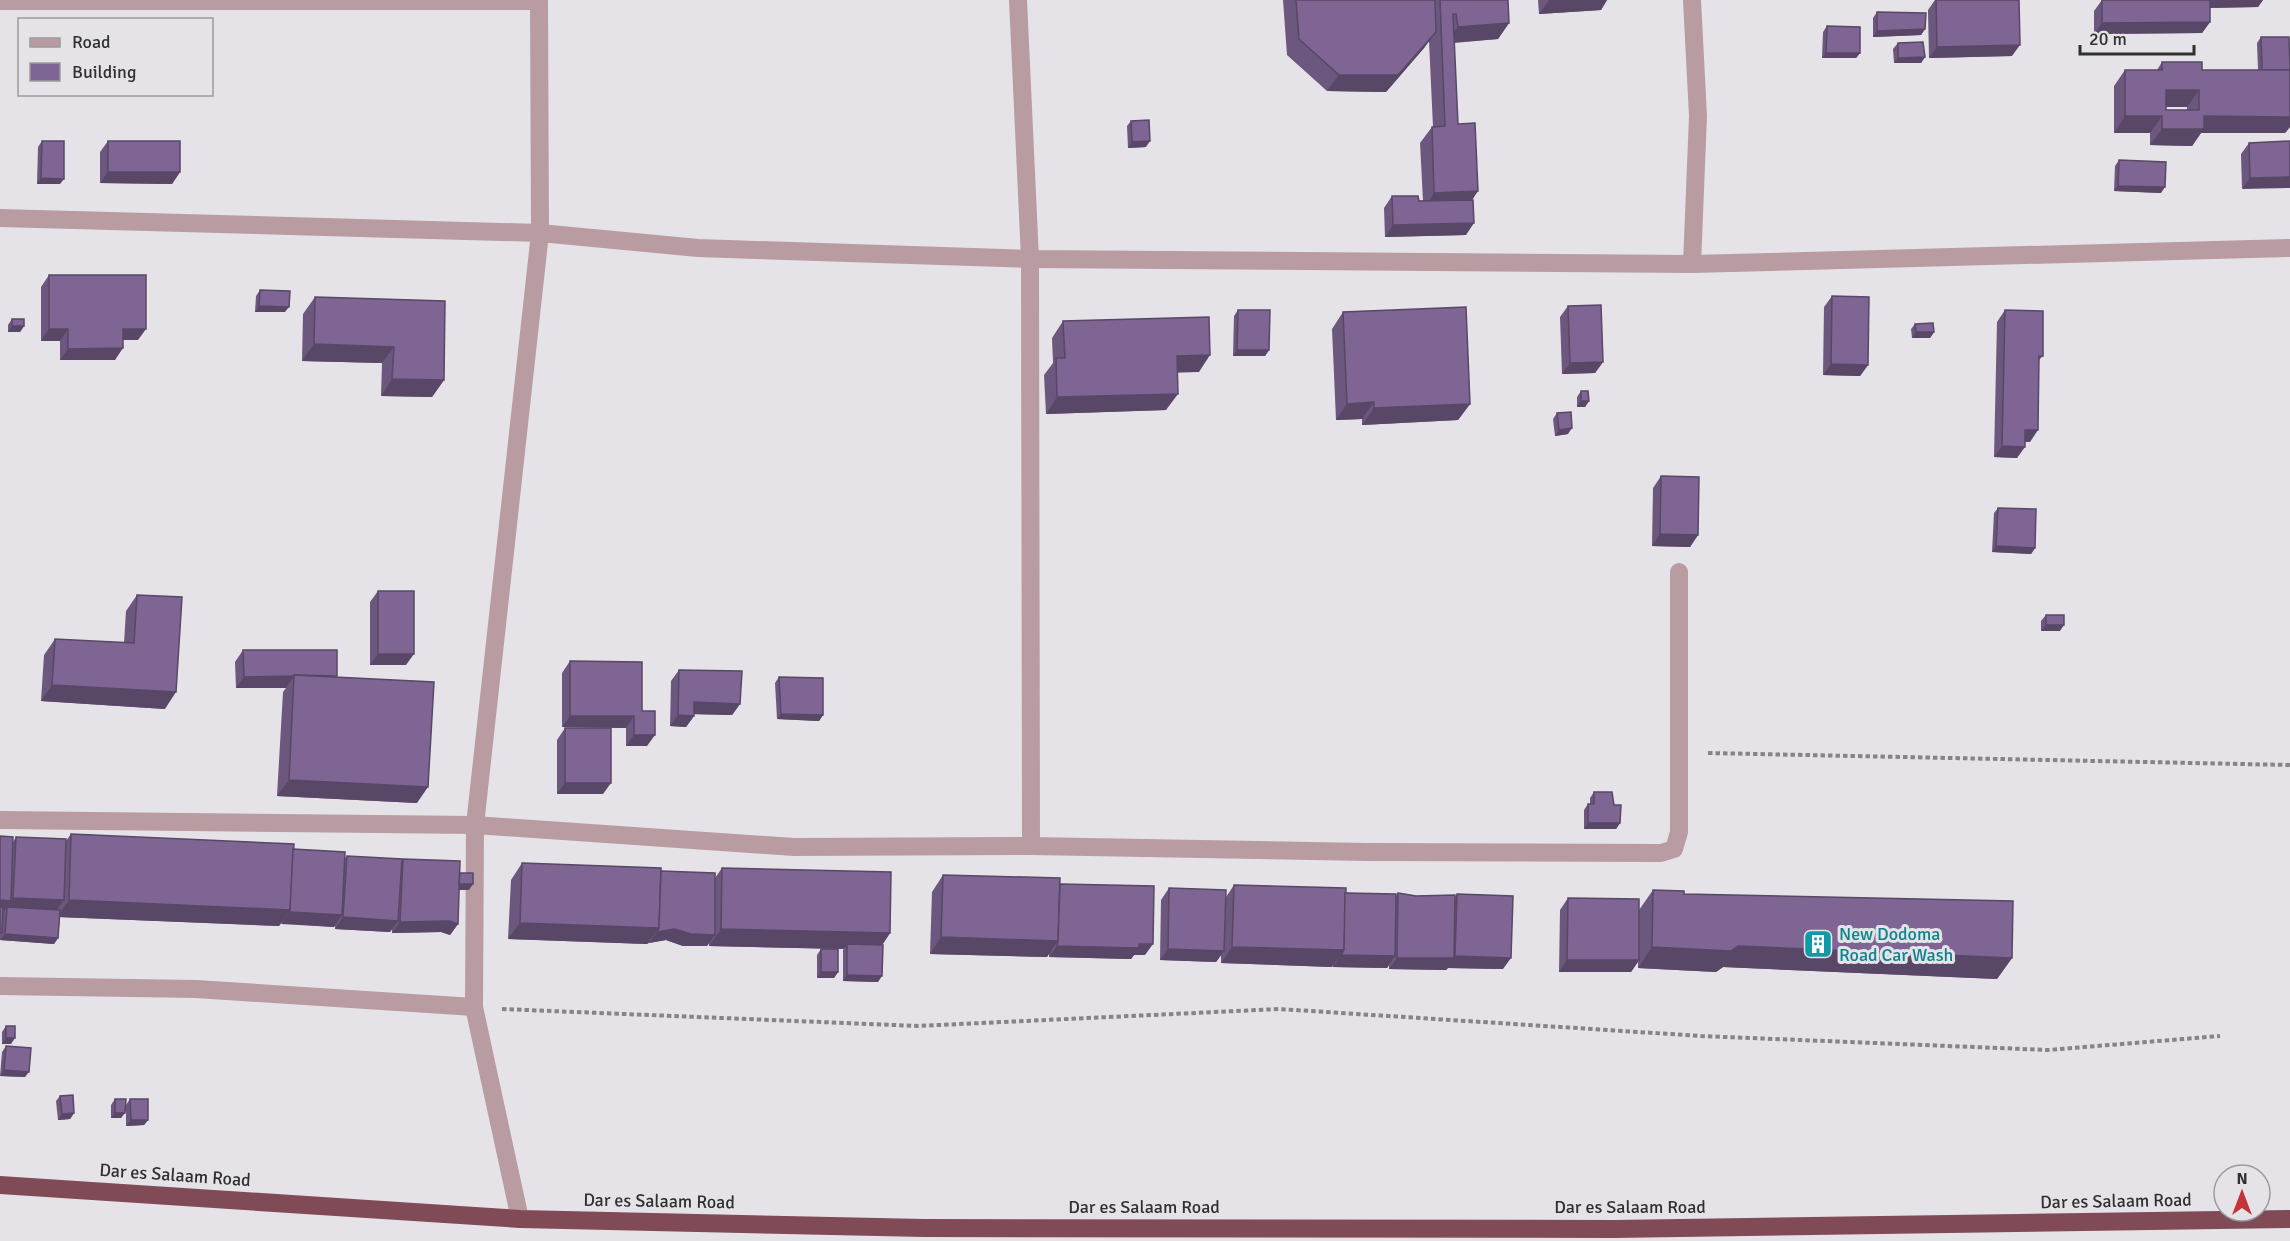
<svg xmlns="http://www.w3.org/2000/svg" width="2290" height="1241" viewBox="0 0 2290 1241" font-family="Signika,sans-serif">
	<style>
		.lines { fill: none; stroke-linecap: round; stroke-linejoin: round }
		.path { stroke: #858486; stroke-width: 4; stroke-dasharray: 4.5 3; stroke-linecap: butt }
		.minor { stroke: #b89ca2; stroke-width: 18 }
		.highway { stroke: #814a57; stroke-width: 18 }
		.wall { fill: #6c577e; fill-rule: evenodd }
		.shaded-wall { fill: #584767 }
		.building { fill: #7e6593; stroke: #584767; stroke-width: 1.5; fill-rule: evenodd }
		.labels { text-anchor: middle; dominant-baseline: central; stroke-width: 6; stroke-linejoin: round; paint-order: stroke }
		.culture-label { font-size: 18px; fill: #0d838f; stroke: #e5e3e7; text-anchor: start }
		.street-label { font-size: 18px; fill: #303031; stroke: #e5e3e7 }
	</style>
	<rect width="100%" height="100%" fill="#e5e3e7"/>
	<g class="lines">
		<!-- path -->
		<g class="path">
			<polyline points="1708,753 2290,765"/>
			<polyline points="502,1009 918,1026 1279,1009 1701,1036 2048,1050 2220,1036"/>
		</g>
		<!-- minor -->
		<g class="minor">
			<polyline points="1018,0 1030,259 1031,846"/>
			<polyline points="1692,0 1698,116 1692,264"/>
			<polyline points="0,1 539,1"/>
			<polyline points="0,218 540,233 698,248 1030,259 1692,264 2290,248"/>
			<polyline points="0,820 475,825 794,847 1031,846 1367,852 1661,853 1674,849 1679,832 1679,572"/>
			<polyline points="0,986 196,989 474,1007"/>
			<polyline points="520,1219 474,1007 475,825 540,233 539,0"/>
		</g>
		<!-- highway -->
		<polyline class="highway" points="0,1185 520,1219 924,1228 1614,1229 2290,1219"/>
	</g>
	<!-- wall -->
	<g class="wall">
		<polygon points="1283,0 1435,0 1435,1 1436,0 1440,0 1509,23 1498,39 1454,43 1458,124 1472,200 1466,235 1385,237 1384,208 1392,196 1423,201 1420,143 1432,127 1433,127 1429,41 1424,48 1386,92 1327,91 1287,55"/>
		<polygon points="1538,0 1607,0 1601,10 1539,14"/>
		<polygon points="1935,0 1936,0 2012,56 1929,58 1928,10"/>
		<polygon points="2102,0 2263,0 2258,7 2210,8 2210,22 2202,33 2094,34 2094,11"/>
		<polygon points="1877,12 1925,29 1921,35 1873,37 1873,18"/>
		<polygon points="1827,26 1860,53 1856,58 1822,58 1823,32"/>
		<path d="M2261,37L2290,70V127L2285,133H2201L2192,146L2150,145V133H2114V86L2125,70H2157L2162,62L2202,70H2258L2257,43ZM2166,107H2187V110H2166Z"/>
		<polygon points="1898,43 1925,57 1921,63 1894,63 1893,49"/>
		<polygon points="1131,121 1146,147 1128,148 1127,126"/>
		<polygon points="42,141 60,184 37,184 38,147"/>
		<polygon points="108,141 180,172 172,184 100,183 100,152"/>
		<polygon points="2290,141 2242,189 2241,154 2249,143"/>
		<polygon points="2119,160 2161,193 2114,191 2115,166"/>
		<polygon points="49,275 138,340 123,340 115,360 60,360 60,341 41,341 41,287"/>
		<polygon points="260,290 285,312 255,312 256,296"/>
		<polygon points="1832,296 1868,365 1860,376 1823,375 1824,307"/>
		<polygon points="315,297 445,301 444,380 432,397 381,396 382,363 302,361 303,314"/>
		<polygon points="1568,306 1603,362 1595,373 1562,374 1560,317"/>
		<polygon points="1238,310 1269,350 1265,356 1233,356 1234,316"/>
		<polygon points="2005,310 2043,356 2039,360 2030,442 2025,442 2017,458 1994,457 1997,322"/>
		<polygon points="1343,312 1470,404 1458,420 1362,425 1362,419 1336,420 1332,329"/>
		<polygon points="12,319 24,326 20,332 8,332 8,325"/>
		<polygon points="1063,321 1199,372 1177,372 1166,410 1046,414 1044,375 1053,363 1052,338"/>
		<polygon points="1915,324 1934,332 1930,338 1912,338 1911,329"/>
		<polygon points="1581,391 1589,401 1585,407 1577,407 1577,397"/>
		<polygon points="1557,413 1568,434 1555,436 1553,419"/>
		<polygon points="1661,476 1698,535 1690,547 1652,546 1653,488"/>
		<polygon points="1998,508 2035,548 2031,554 1992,552 1994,513"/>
		<polygon points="378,591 406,665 370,665 370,602"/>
		<polygon points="137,595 165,709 41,701 44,655 55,639 124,643 126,611"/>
		<polygon points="2046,615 2060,631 2041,631 2041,621"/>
		<polygon points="243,650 336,677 417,803 277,796 283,692 286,688 236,688 235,662"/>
		<polygon points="570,661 642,711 647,746 626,746 626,728 562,727 562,673"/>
		<polygon points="679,670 740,704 732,715 694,714 694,716 686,727 670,726 671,681"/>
		<polygon points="779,677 823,715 819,721 777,719 775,683"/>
		<polygon points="565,728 603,794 557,794 557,740"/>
		<polygon points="1594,792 1614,805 1620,823 1616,829 1584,829 1584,810 1588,804 1590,804 1590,798"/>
		<polygon points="71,834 293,849 344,859 347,856 401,862 403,859 460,873 469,890 459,890 458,924 450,935 441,932 392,933 392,929 390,932 335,929 335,925 334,927 281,923 279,926 60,917 58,938 54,944 0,940 0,836 13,842 16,837 66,841"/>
		<polygon points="522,863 661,871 715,878 722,868 890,933 882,945 878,982 843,981 843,950 844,949 709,946 709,943 707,946 683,946 666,940 649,943 647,944 508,939 511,880"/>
		<polygon points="943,875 1060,884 1145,955 1134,955 1131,959 1049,957 1049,953 1047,957 930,954 932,892"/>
		<polygon points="1234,885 1396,896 1398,893 1416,896 1455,897 1457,894 1503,969 1448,968 1446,970 1389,969 1389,965 1387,968 1333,967 1333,965 1332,967 1221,963 1221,955 1216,962 1160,960 1161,900 1169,888 1226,897"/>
		<polygon points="1653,890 1684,894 2012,958 1997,979 1723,967 1716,972 1638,968 1638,962 1631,972 1559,972 1560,910 1568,898 1639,910"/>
		<polygon points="821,949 838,972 834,978 817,978 817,955"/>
		<polygon points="6,1026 11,1044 2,1044 2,1032"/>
		<polygon points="6,1046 25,1077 0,1076 2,1052"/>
		<polygon points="60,1096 74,1113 70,1119 58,1120 56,1101"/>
		<polygon points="115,1099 126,1105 130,1099 148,1120 144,1125 126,1126 126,1105 121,1118 111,1118 111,1105"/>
	</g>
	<!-- shaded-wall -->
	<g class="shaded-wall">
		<polygon points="1549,0 1607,0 1601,10 1539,14"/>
		<polygon points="2206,0 2263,0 2258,7 2200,8"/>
		<polygon points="2210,22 2202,33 2094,34 2102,23"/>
		<polygon points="1509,23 1498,39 1446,43 1458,27"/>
		<polygon points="1925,29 1921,35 1873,37 1877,31"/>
		<polygon points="1436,32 1424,48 1386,92 1327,91 1339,75"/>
		<polygon points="2020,45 2012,56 1929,58 1937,47"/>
		<polygon points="1826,53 1860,53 1856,58 1822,58"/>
		<polygon points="1925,57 1921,63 1894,63 1898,58"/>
		<polygon points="2166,90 2199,90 2187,107 2154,107"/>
		<polygon points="2125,116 2162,116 2150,133 2114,133"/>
		<polygon points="2204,116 2290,117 2290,127 2285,133 2201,133 2192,146 2150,145 2162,129"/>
		<polygon points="1150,141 1146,147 1128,148 1132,142"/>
		<polygon points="108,172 180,172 172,184 100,183"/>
		<polygon points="2290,177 2290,188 2242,189 2250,178"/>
		<polygon points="41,178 64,179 60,184 37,184"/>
		<polygon points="2118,186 2165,187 2161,193 2114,191"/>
		<polygon points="1478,191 1467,208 1423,210 1434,193"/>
		<polygon points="1474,223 1466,235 1385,237 1393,225"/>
		<polygon points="259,306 289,307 285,312 255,312"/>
		<polygon points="12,326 24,326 20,332 8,332"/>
		<polygon points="49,329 68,329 60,341 41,341"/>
		<polygon points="123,329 146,329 138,340 115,340"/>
		<polygon points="1916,332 1934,332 1930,338 1912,338"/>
		<polygon points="314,344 394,347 382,363 302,361"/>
		<polygon points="123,348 115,360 60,360 68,349"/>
		<polygon points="1237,350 1269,350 1265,356 1233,356"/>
		<polygon points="1210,355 1199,372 1165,373 1177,356"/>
		<polygon points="1603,362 1595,373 1562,374 1570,363"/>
		<polygon points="1831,364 1868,365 1860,376 1823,375"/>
		<polygon points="392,379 444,380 432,397 381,396"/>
		<polygon points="1178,394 1166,410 1046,414 1057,397"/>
		<polygon points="1581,401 1589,401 1585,407 1577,407"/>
		<polygon points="1374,402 1362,419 1336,420 1347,404"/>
		<polygon points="1470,404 1458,420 1362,425 1374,408"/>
		<polygon points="1572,428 1568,434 1555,436 1559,430"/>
		<polygon points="2025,430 2038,430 2030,442 2017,442"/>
		<polygon points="2002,446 2025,447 2017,458 1994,457"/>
		<polygon points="1660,534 1698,535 1690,547 1652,546"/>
		<polygon points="1996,546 2035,548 2031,554 1992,552"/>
		<polygon points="2046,625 2064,625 2060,631 2041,631"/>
		<polygon points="378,654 414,654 406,665 370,665"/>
		<polygon points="294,676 286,688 236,688 244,677"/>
		<polygon points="52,685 176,692 165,709 41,701"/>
		<polygon points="694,702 740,704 732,715 686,714"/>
		<polygon points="781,714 823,715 819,721 777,719"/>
		<polygon points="678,715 694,716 686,727 670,726"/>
		<polygon points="570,716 634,716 626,728 562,727"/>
		<polygon points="634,735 655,735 647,746 626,746"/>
		<polygon points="289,780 428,787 417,803 277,796"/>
		<polygon points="565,783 611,783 603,794 557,794"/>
		<polygon points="1588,823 1620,823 1616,829 1584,829"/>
		<polygon points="458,884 473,884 469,890 454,890"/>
		<polygon points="13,898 64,900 56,911 7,907"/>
		<polygon points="0,900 11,901 3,912 0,912"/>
		<polygon points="69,900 290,910 279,926 57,917"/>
		<polygon points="289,912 342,915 334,927 281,924"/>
		<polygon points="343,917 398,921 390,932 335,929"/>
		<polygon points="449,921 458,924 450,935 441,932 392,933 400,922"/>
		<polygon points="520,923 659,928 647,944 508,939"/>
		<polygon points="674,929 715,935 707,946 683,946 666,940 649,943 657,932"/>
		<polygon points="721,929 890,933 879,950 847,944 844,949 709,946"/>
		<polygon points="5,934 58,938 54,944 0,940"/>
		<polygon points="941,937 1058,941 1047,957 930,954"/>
		<polygon points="1153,944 1145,955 1134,955 1131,959 1049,957 1057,946"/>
		<polygon points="1738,946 2012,958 1997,979 1723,967 1716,972 1638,968 1652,947"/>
		<polygon points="1232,947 1344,950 1332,967 1221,963"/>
		<polygon points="1168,949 1224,951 1216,962 1160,960"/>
		<polygon points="1341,955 1395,956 1387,968 1333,967"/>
		<polygon points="1455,956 1511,958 1503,969 1448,968 1446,970 1389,969 1397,958 1454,958"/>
		<polygon points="1567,960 1639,960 1631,972 1559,972"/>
		<polygon points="821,972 838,972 834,978 817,978"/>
		<polygon points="847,975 882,976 878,982 843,981"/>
		<polygon points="6,1038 15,1038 11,1044 2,1044"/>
		<polygon points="4,1070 29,1072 25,1077 0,1076"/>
		<polygon points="74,1113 70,1119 58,1120 62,1114"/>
		<polygon points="115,1113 125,1113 121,1118 111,1118"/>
		<polygon points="131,1120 148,1120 144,1125 126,1126"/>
	</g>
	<!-- building -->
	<g class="building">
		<polygon points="1296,0 1435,0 1436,32 1398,75 1339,75 1299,39"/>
		<polygon points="1440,0 1508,0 1509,23 1458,27 1456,14 1453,14 1458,124 1475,123 1478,191 1434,193 1432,127 1445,126"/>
		<polygon points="1936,0 2019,0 2020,45 1937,47"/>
		<polygon points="2102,0 2210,0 2210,22 2102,23"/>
		<polygon points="1877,12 1926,13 1925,29 1877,31"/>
		<polygon points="1827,26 1860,27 1860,53 1826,53"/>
		<polygon points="2261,37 2289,37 2290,70 2262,70"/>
		<polygon points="1923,42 1925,57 1898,58 1898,43"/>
		<path d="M2162,62H2202V70H2290V117L2204,116V129H2162V116H2125V70H2162ZM2166,90H2199V110H2166Z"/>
		<polygon points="1149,120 1150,141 1132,142 1131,121"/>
		<polygon points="42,141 64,141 64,179 41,178"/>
		<rect x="108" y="141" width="72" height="31"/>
		<polygon points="2290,141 2290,177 2250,178 2249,143"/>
		<polygon points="2119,160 2166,162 2165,187 2118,186"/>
		<polygon points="1392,196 1418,196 1419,201 1473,200 1474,223 1393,225"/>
		<polygon points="49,275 146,275 146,329 123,329 123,348 68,349 68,329 49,329"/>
		<polygon points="260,290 290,291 289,307 259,306"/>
		<polygon points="1832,296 1869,297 1868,365 1831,364"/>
		<polygon points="315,297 445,301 444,380 392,379 394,347 314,344"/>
		<polygon points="1601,305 1603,362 1570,363 1568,306"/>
		<polygon points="1466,307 1470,404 1374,408 1374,402 1347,404 1343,312"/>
		<polygon points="1238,310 1270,310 1269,350 1237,350"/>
		<polygon points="2005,310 2043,311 2043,356 2039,356 2038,430 2025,430 2025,447 2002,446"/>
		<polygon points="1209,317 1210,355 1177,356 1178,394 1057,397 1056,358 1065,358 1063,321"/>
		<rect x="12" y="319" width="12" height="7"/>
		<polygon points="1933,323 1934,332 1916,332 1915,324"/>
		<polygon points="1581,391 1588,391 1589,401 1581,401"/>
		<polygon points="1571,412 1572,428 1559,430 1557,413"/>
		<polygon points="1661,476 1699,477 1698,535 1660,534"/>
		<polygon points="1998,508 2036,509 2035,548 1996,546"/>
		<rect x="378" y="591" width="36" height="63"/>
		<polygon points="137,595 182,597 176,692 52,685 55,639 134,643"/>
		<rect x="2046" y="615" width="18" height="10"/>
		<polygon points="243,650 337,650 337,676 294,675 294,676 244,677"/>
		<polygon points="570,661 642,662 642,711 655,711 655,735 634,735 634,716 570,716"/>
		<polygon points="679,670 742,671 740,704 694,702 694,716 678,715"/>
		<polygon points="294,675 434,682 428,787 289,780"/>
		<polygon points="779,677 823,678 823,715 781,714"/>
		<rect x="565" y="728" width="46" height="55"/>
		<polygon points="1594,792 1612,792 1614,805 1621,805 1620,823 1588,823 1588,804 1594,804"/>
		<polygon points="71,834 294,844 290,910 69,900"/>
		<polygon points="0,836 13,837 11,901 0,900"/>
		<polygon points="16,837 66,839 64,900 13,898"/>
		<polygon points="293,849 345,852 342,915 289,912 290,910"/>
		<polygon points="347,856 402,859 398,921 343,917"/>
		<polygon points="403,859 460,861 458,924 449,921 400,922"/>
		<polygon points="522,863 661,868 659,928 520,923"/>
		<polygon points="722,868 891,872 890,933 721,929"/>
		<polygon points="661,871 715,873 715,935 691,934 674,929 657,932 659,928"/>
		<polygon points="460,873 473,873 473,884 459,884"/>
		<polygon points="943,875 1060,878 1058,941 941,937"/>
		<polygon points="1060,884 1154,886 1153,944 1139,944 1139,948 1057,946 1058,941"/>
		<polygon points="1234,885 1346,888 1344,950 1232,947"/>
		<polygon points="1169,888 1226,890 1224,951 1168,949"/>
		<polygon points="1653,890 1684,891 1684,894 2013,901 2012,958 1738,946 1731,951 1652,947"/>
		<polygon points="1345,893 1396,894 1395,956 1341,955 1344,950"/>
		<polygon points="1398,893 1416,896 1455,895 1454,958 1397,958"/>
		<polygon points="1457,894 1513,896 1511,958 1455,956"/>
		<polygon points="1568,898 1639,899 1639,960 1567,960"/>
		<polygon points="0,907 3,907 2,933 0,933"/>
		<polygon points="7,907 60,910 58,938 5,934"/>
		<polygon points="847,944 883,945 882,976 847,975"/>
		<rect x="821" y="949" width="17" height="23"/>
		<rect x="6" y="1026" width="9" height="12"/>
		<polygon points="6,1046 31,1048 29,1072 4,1070"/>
		<polygon points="73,1095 74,1113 62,1114 60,1096"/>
		<polygon points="115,1099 126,1099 125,1113 115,1113"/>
		<polygon points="130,1099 148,1099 148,1120 131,1120"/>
	</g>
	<!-- icons -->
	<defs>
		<g id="building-square" transform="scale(1.5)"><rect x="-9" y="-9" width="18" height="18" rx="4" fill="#0f9aa8" stroke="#e5e3e7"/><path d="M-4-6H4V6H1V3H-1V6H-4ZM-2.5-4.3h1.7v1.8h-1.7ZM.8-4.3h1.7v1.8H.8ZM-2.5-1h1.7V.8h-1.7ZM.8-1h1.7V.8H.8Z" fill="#fff"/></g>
	</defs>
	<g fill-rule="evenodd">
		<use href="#building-square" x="1818" y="944"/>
	</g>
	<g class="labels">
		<!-- culture labels -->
		<g class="culture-label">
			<text x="1839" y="934">New Dodoma<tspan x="1839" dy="21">Road Car Wash</tspan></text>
		</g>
		<!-- street labels -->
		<g class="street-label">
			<text transform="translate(175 1175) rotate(4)">Dar es Salaam Road</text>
			<text transform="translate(659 1201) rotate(1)">Dar es Salaam Road</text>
			<text transform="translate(2116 1201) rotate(-1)">Dar es Salaam Road</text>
			<text x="1144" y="1207">Dar es Salaam Road</text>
			<text x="1630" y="1207">Dar es Salaam Road</text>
		</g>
	</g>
	<!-- legend -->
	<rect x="18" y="18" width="195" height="78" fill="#e5e3e7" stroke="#9d9b9e" stroke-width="1.5"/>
	<rect x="30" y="38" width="30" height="9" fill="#b89ca2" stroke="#9d9b9e" stroke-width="1.5"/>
	<text x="72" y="48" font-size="18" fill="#303031">Road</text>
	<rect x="30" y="63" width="30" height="18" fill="#7e6593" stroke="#9d9b9e" stroke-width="1.5"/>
	<text x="72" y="78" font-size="18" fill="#303031">Building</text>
	<!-- north arrow -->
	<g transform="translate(2242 1193)"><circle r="28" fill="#e5e3e7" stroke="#9d9b9e" stroke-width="1.5"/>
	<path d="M0-4.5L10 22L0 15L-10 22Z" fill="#c2333a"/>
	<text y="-9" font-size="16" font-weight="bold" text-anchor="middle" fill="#303031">N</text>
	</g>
	<!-- scale -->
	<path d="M2080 45v9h114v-9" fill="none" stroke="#303031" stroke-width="3"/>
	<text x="2089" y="45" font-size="18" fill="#303031" stroke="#e5e3e7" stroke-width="4.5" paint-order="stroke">20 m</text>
</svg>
